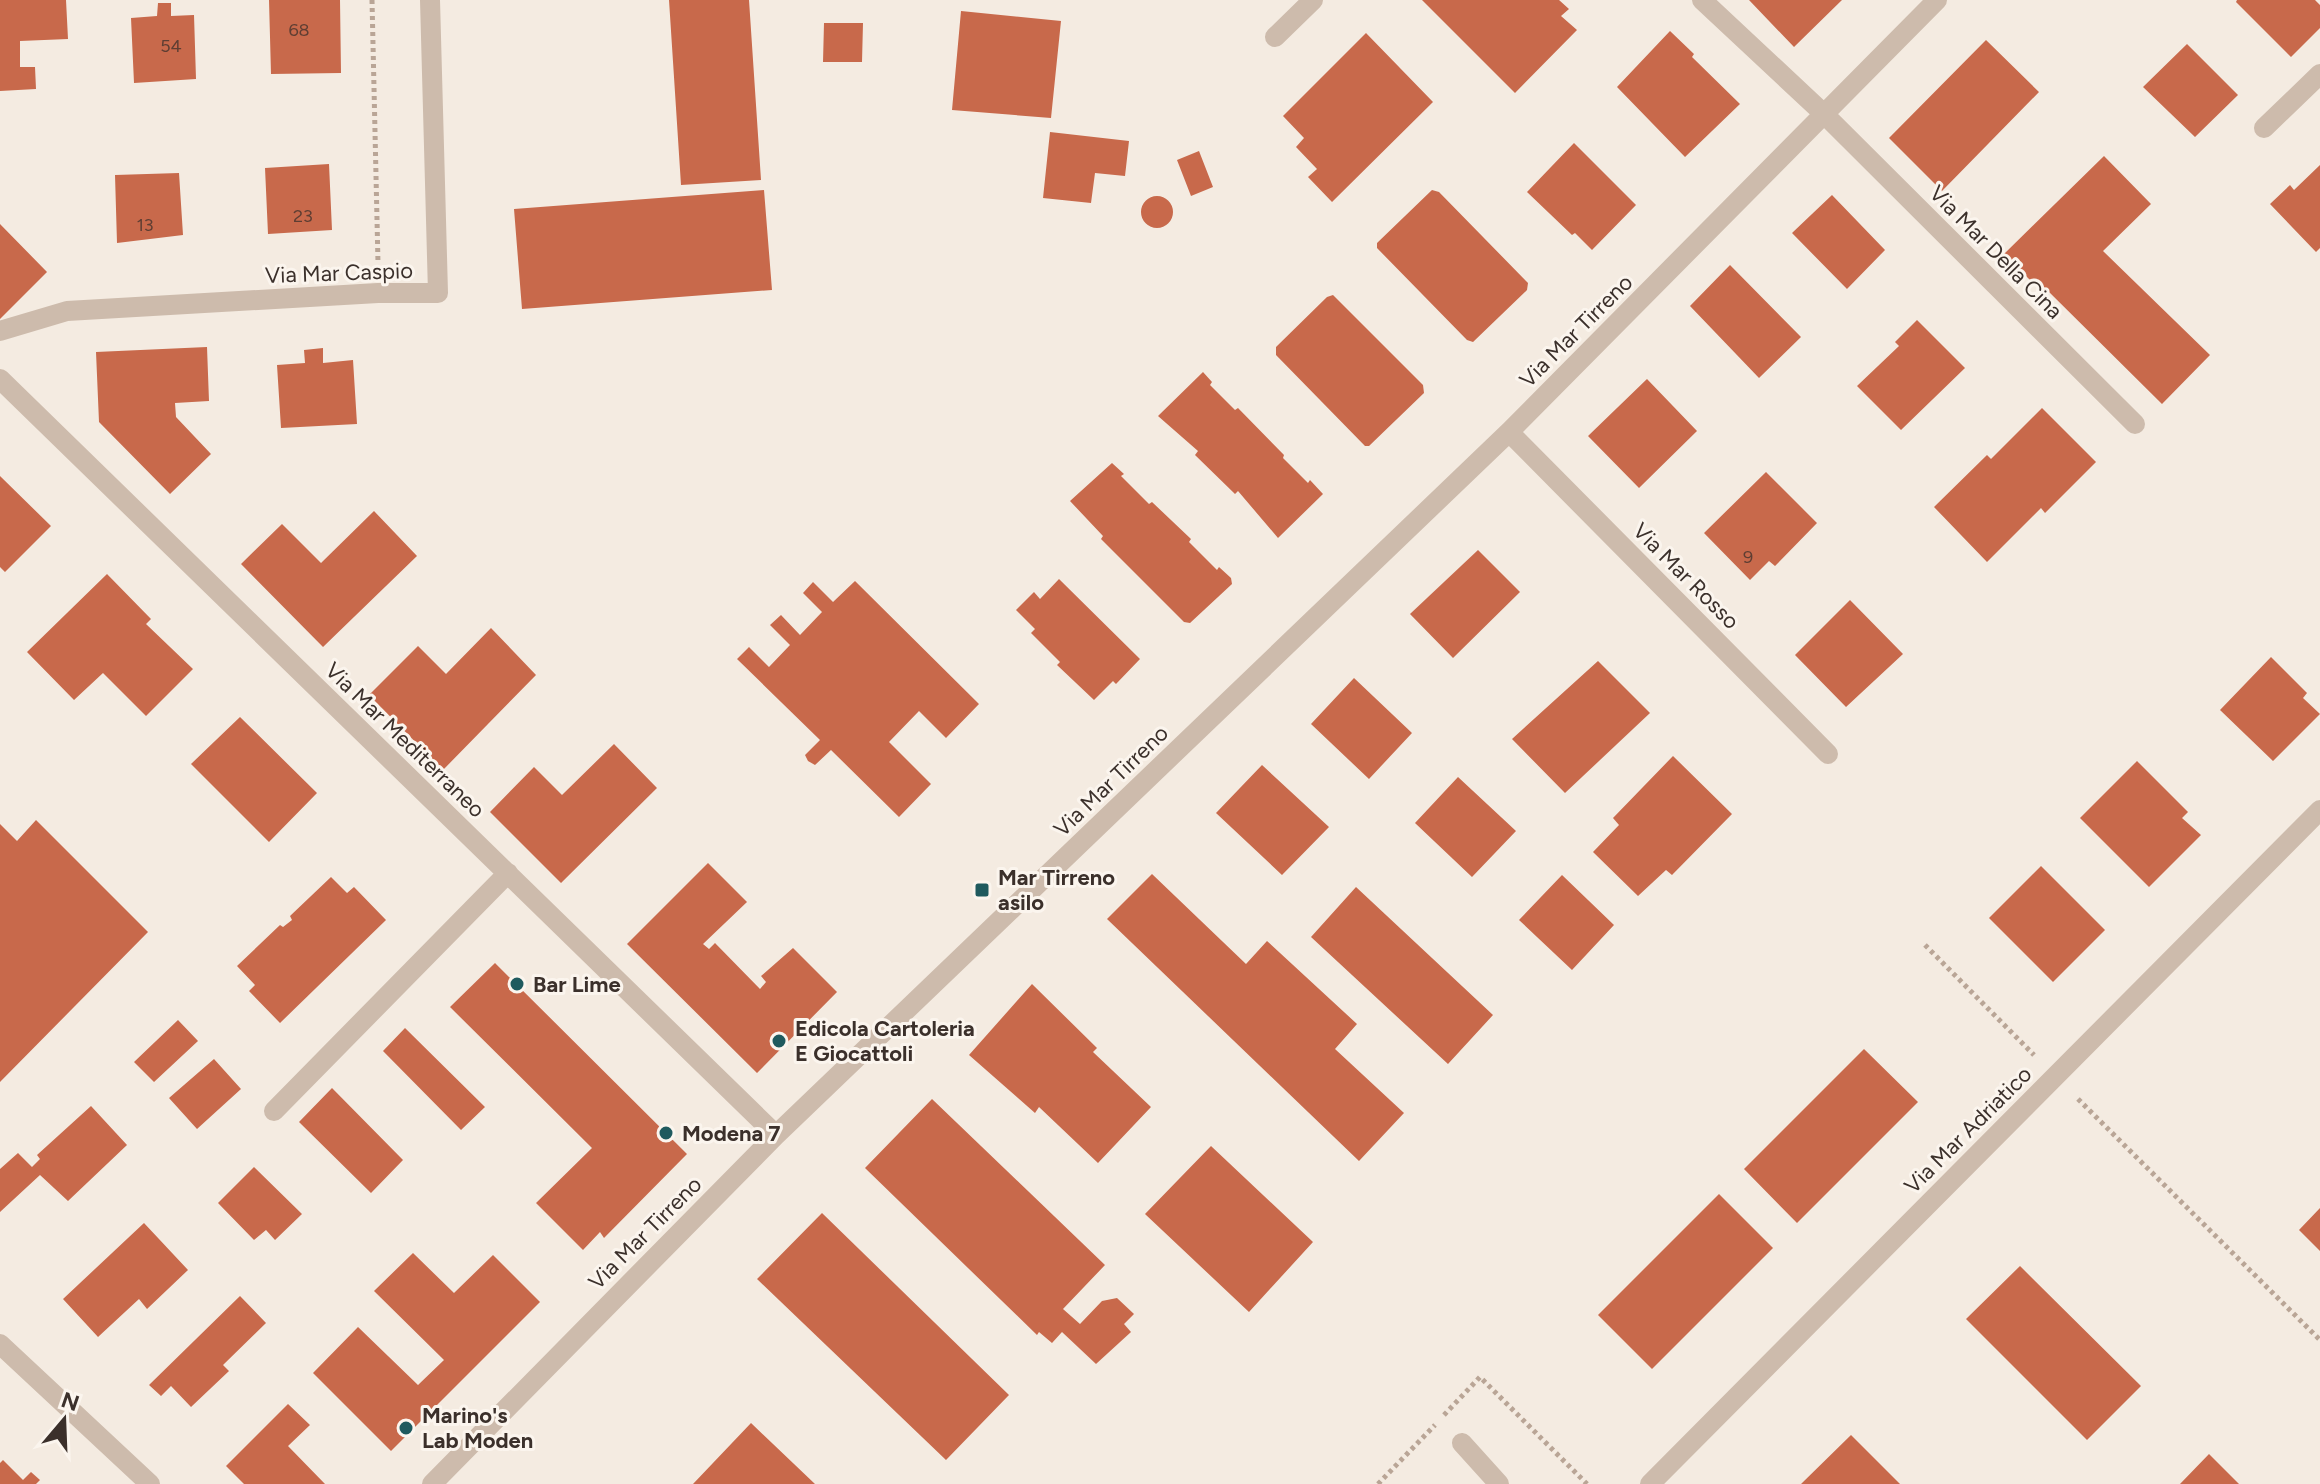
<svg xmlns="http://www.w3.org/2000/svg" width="2320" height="1484" font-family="Figtree,sans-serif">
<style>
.building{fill:#c8694b}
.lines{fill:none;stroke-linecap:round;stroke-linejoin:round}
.path{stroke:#b9a596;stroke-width:5;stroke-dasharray:4 4;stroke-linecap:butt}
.minor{stroke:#cdbbac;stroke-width:20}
.poi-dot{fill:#1f5a5e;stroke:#fbf5ee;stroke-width:3}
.labels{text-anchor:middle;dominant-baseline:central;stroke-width:6;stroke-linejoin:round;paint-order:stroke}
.number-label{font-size:18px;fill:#5e3e33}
.street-label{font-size:22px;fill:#3b302b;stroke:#fbf5ee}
.poi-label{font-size:22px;font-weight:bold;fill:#3b302b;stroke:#fbf5ee;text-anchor:start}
</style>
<rect width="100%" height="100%" fill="#f4ebe1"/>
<path class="building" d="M0,0H66L68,39L20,41V67H35L36,89L0,91Z
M269,0H340L341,73L271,74Z
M669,0H749L761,180L681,185Z
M1422,0H1559L1569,9L1561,16L1577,30L1515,93Z
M1749,0H1842L1794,47Z
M2237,0H2315L2320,5V28L2291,57L2236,2Z
M158,3H171V16L194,15L196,79L134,83L131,18L157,16Z
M961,11L1061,21L1051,118L952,110Z
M824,23H863L862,62H823Z
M1670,31L1694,54L1692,57L1740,104L1685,157L1617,87Z
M1366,33L1433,102L1332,202L1308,177L1317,169L1296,147L1304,138L1283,116Z
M1986,40L2039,92L1942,191L1889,138Z
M2187,44L2238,95L2195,137L2143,87Z
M1050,132L1129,141L1125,176L1095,173L1091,203L1043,198Z
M1574,143L1636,205L1592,250L1575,233L1572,235L1527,192Z
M1199,151L1213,187L1191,196L1177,160Z
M2104,156L2151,204L2103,251L2210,355L2162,404L2046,289L2042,292L2004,254Z
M329,164L332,230L268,234L265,168Z
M2320,165V248L2316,252L2270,204L2290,185L2294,190Z
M179,173L183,235L117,243L115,175Z
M764,190L772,290L522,309L514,209Z
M1432,190L1439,192L1528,283L1527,290L1473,342L1467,340L1377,248V243Z
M1832,195L1885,250L1847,289L1792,233Z
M1141 212a16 16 0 1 1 32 0a16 16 0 1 1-32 0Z
M0,224L47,272L0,319Z
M1730,265L1801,337L1759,378L1690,306Z
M1333,295L1423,385L1424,393L1369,446H1365L1276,355V347L1327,297Z
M1917,320L1965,368L1901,430L1857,386L1899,346L1895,342Z
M207,347L209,401L175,403L176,417L211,454L170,494L99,422L96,352Z
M323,348V363L353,360L357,424L281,428L277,365L305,363L304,350Z
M1203,372L1212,382L1210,385L1235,410L1238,408L1284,455L1283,458L1308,483L1310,480L1323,494L1278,538L1238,491L1235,494L1195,455L1198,451L1158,416Z
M1647,379L1697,431L1639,488L1588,436Z
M2042,408L2096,462L2045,513L2041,508L1987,562L1934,507L1987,455L1991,459Z
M1112,463L1124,474L1121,476L1149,504L1152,502L1191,539L1189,542L1217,570L1219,567L1231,578L1232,584L1190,623L1184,622L1101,539L1103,536L1070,501Z
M1766,472L1817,523L1775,566L1769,561L1750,580L1704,533Z
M0,476L51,526L5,572L0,567Z
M374,511L417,556L323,647L241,564L282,524L321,563Z
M1478,550L1520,592L1453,658L1410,614Z
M107,574L151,619L146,624L193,669L146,716L103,673L74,700L27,652Z
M1059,579L1140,659L1116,684L1113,681L1094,700L1057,665L1060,662L1031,633L1035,629L1016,610L1034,592L1040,599Z
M855,581L979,704L946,738L919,711L889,742L931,784L899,817L831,750L815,765L808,761L805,755L820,740L737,659L749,647L769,667L790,645L770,625L781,615L800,635L822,612L803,593L813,582L833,602Z
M1850,600L1903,654L1846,707L1795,655Z
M491,628L536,675L443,770L369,695L418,646L446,674Z
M2271,657L2307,693L2303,698L2320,714L2273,761L2220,710Z
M1598,661L1650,713L1565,793L1512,739Z
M1354,678L1412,733L1369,779L1311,724Z
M240,717L317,793L269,842L191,764Z
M614,744L657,788L561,883L490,812L534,767L562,795Z
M1673,756L1732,814L1672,875L1666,870L1638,896L1593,852L1619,825L1613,818Z
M2137,761L2188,812L2182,818L2201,835L2149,887L2080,818Z
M1262,765L1329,827L1282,875L1216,813Z
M1458,777L1516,831L1472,877L1415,823Z
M36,820L148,932L0,1082V824L17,841Z
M708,863L747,902L703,944L709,949L715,943L760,989L766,982L761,976L793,948L837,992L757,1073L627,944Z
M2041,866L2105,930L2053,982L1989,918Z
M1152,874L1246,964L1267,941L1357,1024L1335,1049L1404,1113L1359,1161L1107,919Z
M1562,875L1614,925L1572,970L1519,920Z
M331,877L347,893L354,887L386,920L280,1023L249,991L255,985L237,966L280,925L283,927L292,920L290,916Z
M1356,887L1493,1015L1448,1064L1311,937Z
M495,963L687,1154L604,1238L600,1232L583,1250L536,1203L592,1148L450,1007Z
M1032,984L1097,1048L1093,1052L1151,1107L1098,1163L1039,1107L1035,1113L969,1055Z
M178,1020L198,1041L154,1082L134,1062Z
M405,1028L485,1107L461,1130L383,1051Z
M1864,1049L1918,1102L1797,1223L1744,1169Z
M214,1059L241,1089L197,1129L169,1098Z
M332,1088L403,1160L371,1193L299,1122Z
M932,1099L1105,1265L1063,1309L1080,1324L1102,1301L1117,1298L1134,1314L1124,1324L1131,1332L1096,1364L1062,1332L1052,1343L1039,1332L1037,1335L865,1168Z
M91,1106L127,1145L68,1201L40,1175L0,1212V1169L18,1153L32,1167L40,1159L37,1155Z
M1211,1146L1313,1242L1249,1312L1145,1214Z
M254,1167L302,1214L275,1240L266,1230L254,1240L218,1203Z
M1719,1194L1773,1248L1652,1369L1598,1315Z
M2320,1208V1251L2299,1230Z
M822,1213L1009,1395L946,1460L757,1279Z
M144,1223L188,1270L147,1309L139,1299L98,1337L63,1299Z
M413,1253L454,1293L493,1255L540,1302L391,1451L313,1373L358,1327L418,1385L444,1360L374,1291Z
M2020,1266L2141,1386L2087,1440L1966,1319Z
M240,1296L266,1323L223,1365L229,1371L191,1407L171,1386L161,1396L149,1385Z
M288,1404L310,1425L288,1446L325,1484H244L226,1466Z
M751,1423L815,1484H693Z
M1851,1435L1900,1484H1801Z
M2209,1454L2239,1484H2180Z
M3,1460L23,1480L31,1472L40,1480L36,1484H0V1463Z"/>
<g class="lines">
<path class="path" d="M372,0L378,263
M1925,945L2034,1055
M2078,1099L2320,1340
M1444,1415L1480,1377L1587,1484
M1378,1484L1435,1425"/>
<path class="minor" d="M1702,0L1824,114L2135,424
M1275,37L1313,0
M2264,128L2320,74
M0,331L67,311L378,293H438L430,0
M0,379L776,1135
M1509,432L1828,754
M274,1111L508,873
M0,1344L150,1484
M1462,1443L1499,1484
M432,1484L776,1135L1509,432L1937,0
M1650,1484L2320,810"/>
</g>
<g class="poi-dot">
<rect x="974" y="882" width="16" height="16" rx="4"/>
<circle cx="517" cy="984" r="8"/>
<circle cx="779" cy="1041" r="8"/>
<circle cx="666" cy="1133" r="8"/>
<circle cx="406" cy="1428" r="8"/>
</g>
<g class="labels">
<g class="number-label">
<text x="299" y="30">68</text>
<text x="171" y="46">54</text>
<text x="303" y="216">23</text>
<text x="145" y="225">13</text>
<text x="1748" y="557">9</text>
</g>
<g class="street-label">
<text transform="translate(1996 252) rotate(45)">Via Mar Della Cina</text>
<text transform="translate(339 273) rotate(-2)">Via Mar Caspio</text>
<text transform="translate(1576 331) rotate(-45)">Via Mar Tirreno</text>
<text transform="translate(1686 576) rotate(45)">Via Mar Rosso</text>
<text transform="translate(405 740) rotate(44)">Via Mar Mediterraneo</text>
<text transform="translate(1111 781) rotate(-44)">Via Mar Tirreno</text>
<text transform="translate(1968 1130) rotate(-45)">Via Mar Adriatico</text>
<text transform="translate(645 1233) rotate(-45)">Via Mar Tirreno</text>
</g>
<g class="poi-label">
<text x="998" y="877">Mar Tirreno<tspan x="998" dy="25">asilo</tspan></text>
<text x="533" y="984">Bar Lime</text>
<text x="795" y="1028">Edicola Cartoleria<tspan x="795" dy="25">E Giocattoli</tspan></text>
<text x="682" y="1133">Modena 7</text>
<text x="422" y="1415">Marino's<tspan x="422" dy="25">Lab Moden</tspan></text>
</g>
</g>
<g transform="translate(64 1420) rotate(19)" stroke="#fbf5ee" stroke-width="6" paint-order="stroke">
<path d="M0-6L14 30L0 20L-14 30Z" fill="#3b302b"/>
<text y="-12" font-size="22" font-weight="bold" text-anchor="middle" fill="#3b302b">N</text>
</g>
</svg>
